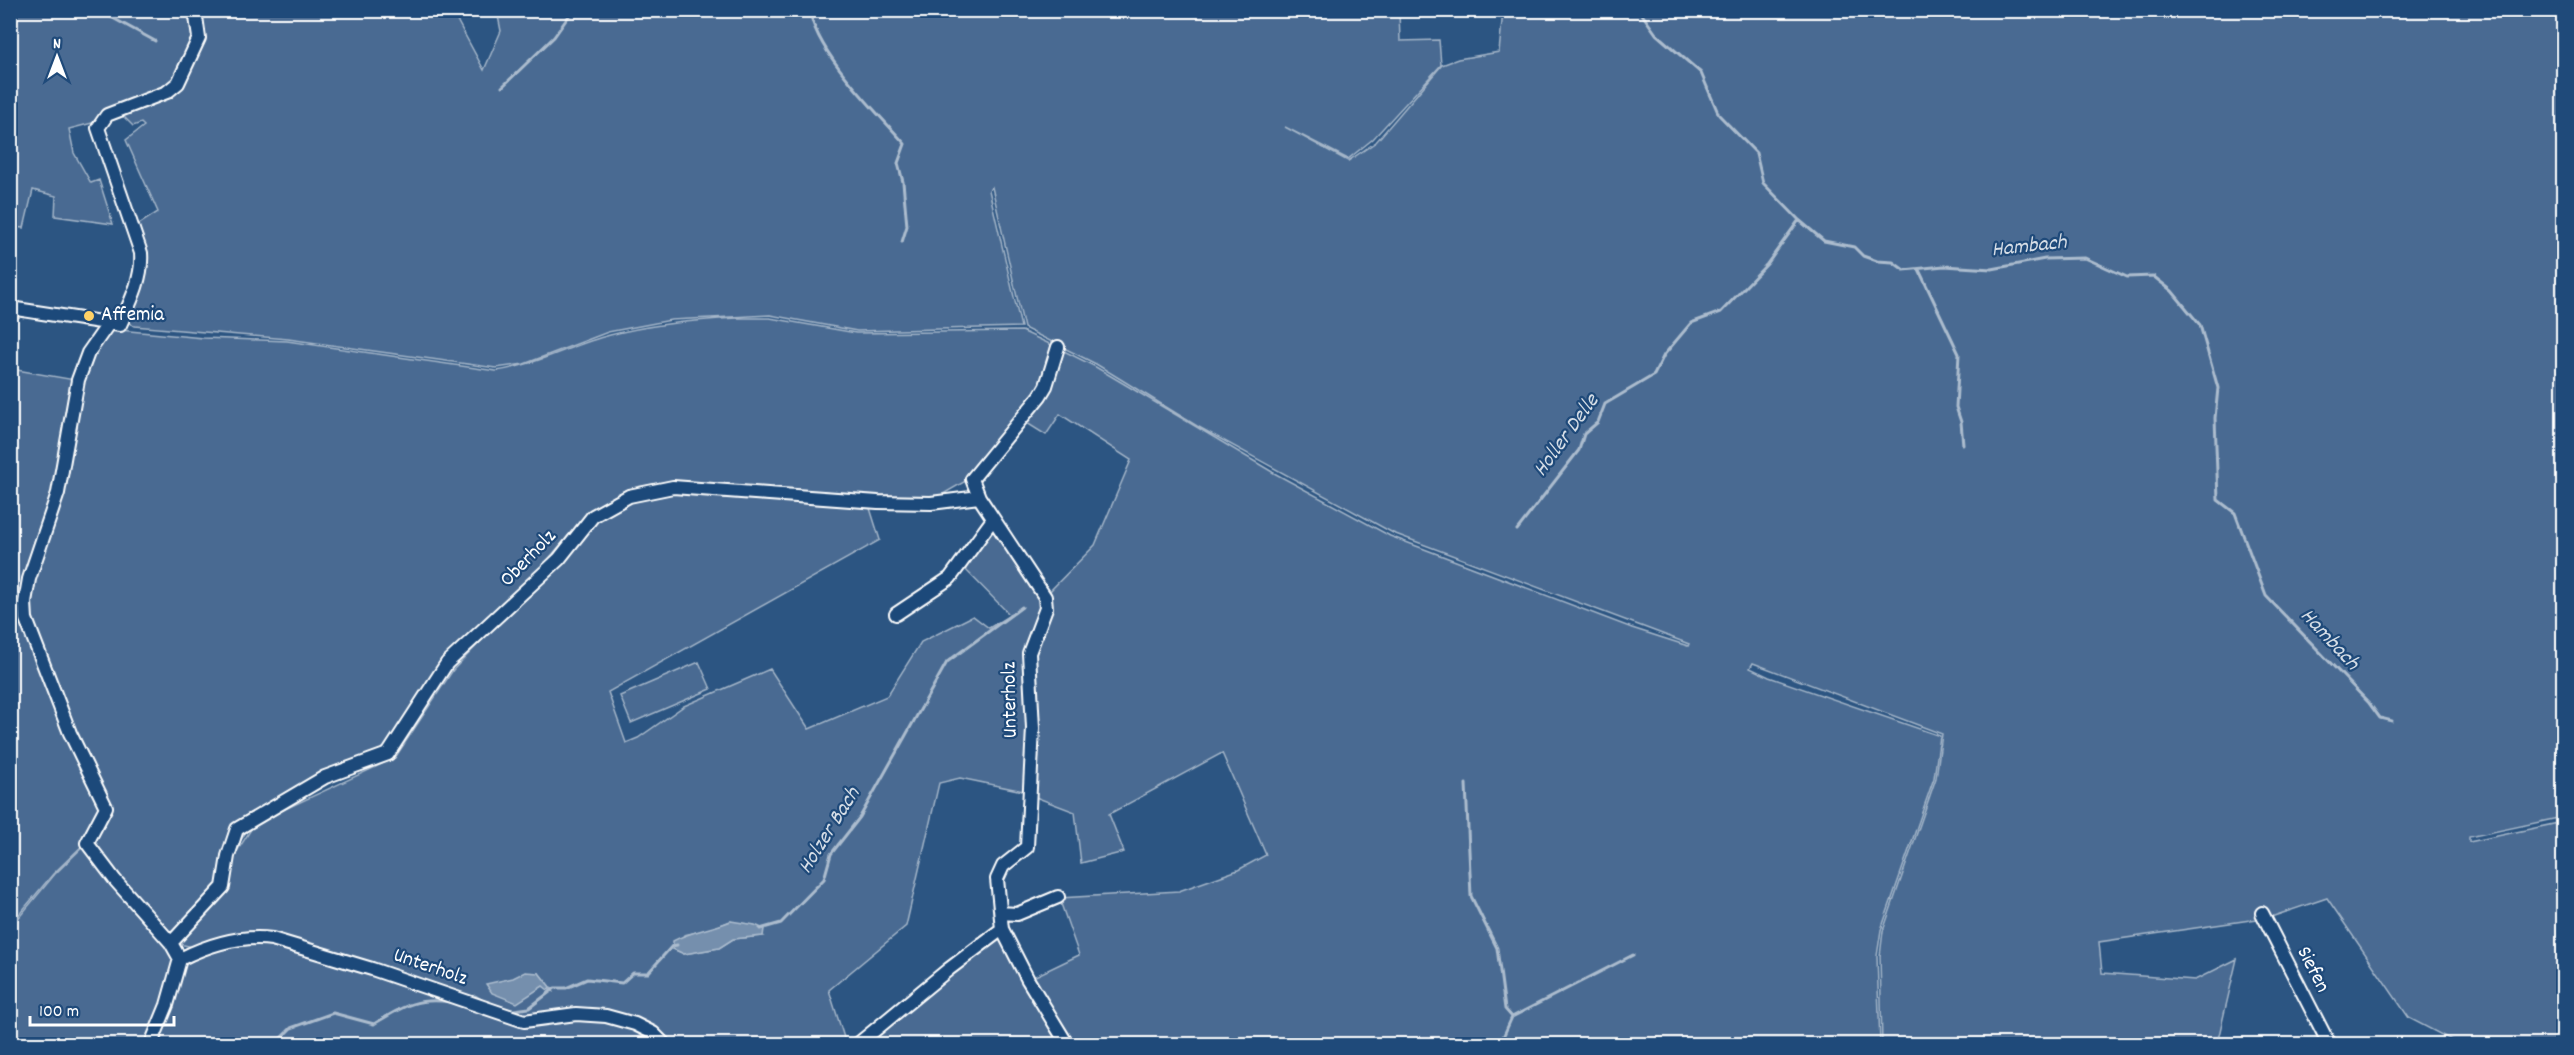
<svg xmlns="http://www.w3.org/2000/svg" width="2574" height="1055" font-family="Dekko,sans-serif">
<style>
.green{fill:#486b92;stroke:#a4b5c8;stroke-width:1.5;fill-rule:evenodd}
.water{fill:#748fad;stroke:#acbcce;stroke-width:1.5}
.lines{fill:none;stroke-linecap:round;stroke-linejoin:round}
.stream{stroke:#acbcce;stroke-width:3}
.minor-casing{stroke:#fff;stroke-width:16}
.minor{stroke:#1f4a7a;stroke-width:12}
.poi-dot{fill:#ffd166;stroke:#1f4a7a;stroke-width:2}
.labels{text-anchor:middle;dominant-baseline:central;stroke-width:4.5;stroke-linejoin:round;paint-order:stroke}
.poi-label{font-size:21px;fill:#fff;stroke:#1f4a7a;text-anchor:start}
.street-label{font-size:21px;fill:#fff;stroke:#1f4a7a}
.water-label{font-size:22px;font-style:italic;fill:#d5dde6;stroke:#1f4a7a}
</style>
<rect width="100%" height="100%" fill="#2c5582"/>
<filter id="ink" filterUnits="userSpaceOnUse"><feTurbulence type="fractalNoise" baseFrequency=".0167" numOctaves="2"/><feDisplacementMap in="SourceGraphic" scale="12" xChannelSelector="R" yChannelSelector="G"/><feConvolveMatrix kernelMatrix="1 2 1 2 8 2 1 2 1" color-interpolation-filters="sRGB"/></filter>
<g filter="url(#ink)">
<path class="green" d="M197,10L452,11L484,70L501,31L497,11H1399L1400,41L1439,40L1441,65L1373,139L1348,159L1285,127L1348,161L1376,142L1442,65L1458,59L1499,52L1503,11H2563V817L2469,837V842L2563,822V1044H2459L2409,1018L2327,898L2271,917L2099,942L2102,973L2195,980L2237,959L2217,1044H1882L1880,956L1883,931L1936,778L1942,734L1753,663L1750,668L1769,677L1940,736L1934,778L1881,930L1877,956L1880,1044H1645L1640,1040L1637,1044H1068L1029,979L1079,955L1059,898L1179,891L1238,870L1266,855L1222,753L1109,814L1124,852L1081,863L1075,812L1030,795V653L1046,595L1095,545L1131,460L1060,414L1046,435L1022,420L1060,349L1094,366L1274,473L1390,536L1632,628L1688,646L1689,644L1393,533L1197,426L1096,364L1024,328L992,187L989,190L1021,327L857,331L770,315L671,320L608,332L524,364L496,368L288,339L134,326L128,322L135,295L136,226L158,212L126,140L144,126L141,123L133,126L121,114L155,100L188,72Z
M11,11H193L198,38L176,82L96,122L69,129L74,153L91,183L99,180L113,224L55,216L56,196L33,190L24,228L11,227Z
M738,318H770L856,333L1022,331L1056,347L1045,386L971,478L931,501L672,486L627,489L590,510L517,596L450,668L390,754L313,789L252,822L230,858L219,896L171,935L88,842L107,807L33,634L27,602L85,363L107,332L119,330L203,338L287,341L496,371C537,365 571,345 610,335C652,324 695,320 738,318Z
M11,369L75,380L56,492L23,601L105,807L86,842L53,874L11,924Z
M674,489L869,505L880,540L608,692L626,743L638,738L684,706L770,669L809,729L887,696L921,642L973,616L989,628L1010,615L961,565L993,521L1044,597L1027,653L1028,792L960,778L939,783L906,926L829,990L846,1044H669L606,1015L524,1020L278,938L198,948L179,944L222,897L232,859L255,823L395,758L453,670L520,601L594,515L628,494ZM730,921L763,936L733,939L719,948L684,954L673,949L684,935L711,929ZM539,973L554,992L543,986L487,985Z
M699,662L711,689L631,723L620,696Z
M86,844L173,954V973L148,1044H11V927L55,874Z
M1002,931L1065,1044H862Z
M269,941L522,1022L606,1017L652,1035L649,1044H154L185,962L219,946Z"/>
<path class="water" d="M731,921L755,925L764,929L763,936L733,939L719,948L684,954L673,949V941C691,931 712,929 731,921Z
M525,972L539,973L550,987L548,990L543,986L517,1003L492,993L486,984L513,978Z"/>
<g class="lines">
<path class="stream" d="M98,10L155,41
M810,10C815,52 877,112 905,144L898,163L903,182L907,226L902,242
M1639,10L1656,34L1701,73L1719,115L1756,153L1763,183L1799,220L1824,241L1854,247L1863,256L1877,261L1893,262L1904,270L1944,266L1992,269L2045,259L2085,258L2127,277L2153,276L2172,291L2200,325L2218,388L2215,418L2218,500L2235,513L2266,596L2369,703L2380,718L2392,721
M502,87L554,37L573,10
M1919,270L1959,354L1956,407L1961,422L1963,445
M1517,530L1579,450L1584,434L1598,422L1605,404L1654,375L1664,355L1691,323L1721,312L1767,264L1799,220
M1466,784L1471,896L1497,948L1505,1009L1512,1017
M760,929L781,923L824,879L831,854L860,817L947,662L1022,607
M475,996L485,1002
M507,1011L529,1008L555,988H566L587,979L622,983L633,973H648L672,946L677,945
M275,1044L291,1028L333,1013L374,1024C402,1007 416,997 450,1002
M1500,1044L1512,1017L1633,955"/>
<defs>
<path id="minor" d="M10,308L120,325C130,303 143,278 141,253L98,128L107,115L167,92L178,83L199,38L195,10
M109,323L88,353L78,380L58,493L29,579L25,602L26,619L70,733L106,807L87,843L115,880L171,943
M896,614L950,578L993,519
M1001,913L1017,914L1058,897
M2262,913L2329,1044
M1002,929L1028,980L1067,1044
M180,959L171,943L223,887L228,856L237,829L325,777L388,754L447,663L559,559L593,516L629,496L673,487L878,502L931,503L979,497
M180,959C208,945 240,935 272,939L372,969L524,1021L576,1014L606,1016L635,1024L653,1033L664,1044
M151,1044L167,1005L180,959
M858,1044L949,969L1002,929L997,879L1003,866L1027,847L1033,728L1029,653L1046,608L1045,597L979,497L972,479L1040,396L1046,386L1058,347"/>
</defs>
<use href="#minor" class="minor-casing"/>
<use href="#minor" class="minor"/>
</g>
</g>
<circle class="poi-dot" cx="89" cy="316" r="6"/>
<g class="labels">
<g class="poi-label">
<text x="101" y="316">Affemia</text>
</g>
<g class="street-label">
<text transform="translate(529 559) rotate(-46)">Oberholz</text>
<text transform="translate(1011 700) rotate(-91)">Unterholz</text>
<text transform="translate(430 968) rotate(19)">Unterholz</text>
<text transform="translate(2312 970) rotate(63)">Siefen</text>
</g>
<g class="water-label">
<text transform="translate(2029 247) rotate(-6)">Hambach</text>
<text transform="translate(1567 436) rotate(-54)">Holler Delle</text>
<text transform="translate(2329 640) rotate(47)">Hambach</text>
<text transform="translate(830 831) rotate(-58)">Holzer Bach</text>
</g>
</g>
<rect width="2574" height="1055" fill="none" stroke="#1f4a7a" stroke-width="36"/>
<rect x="18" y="18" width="2538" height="1019" fill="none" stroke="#fff" stroke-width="2" filter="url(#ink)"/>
<g transform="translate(57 57)" stroke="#1f4a7a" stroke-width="4.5" paint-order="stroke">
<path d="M0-4.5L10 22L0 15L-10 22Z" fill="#ffffff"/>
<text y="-9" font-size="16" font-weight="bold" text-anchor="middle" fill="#ffffff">N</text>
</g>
<path d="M30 1016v9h144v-9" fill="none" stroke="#ffffff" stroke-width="3"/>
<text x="39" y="1016" font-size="18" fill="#ffffff" stroke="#1f4a7a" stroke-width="4.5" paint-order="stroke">100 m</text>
</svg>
